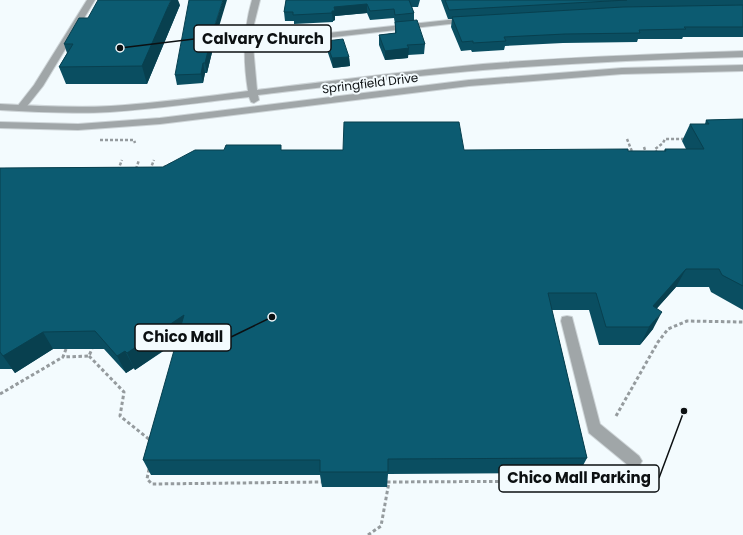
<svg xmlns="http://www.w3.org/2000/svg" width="743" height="535" font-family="Poppins,sans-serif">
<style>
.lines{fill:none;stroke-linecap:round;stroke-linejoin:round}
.lane-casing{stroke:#ced5d8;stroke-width:2}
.street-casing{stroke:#ced5d8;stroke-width:2}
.path-far1{stroke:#959b9e;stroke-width:2.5;stroke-dasharray:3 2;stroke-linecap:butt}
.path{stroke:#959b9e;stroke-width:3;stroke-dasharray:3.5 2.5;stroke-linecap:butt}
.lane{fill:#a0a6a8;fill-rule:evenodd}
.street{fill:#a0a6a8;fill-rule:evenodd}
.wall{fill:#0a4e61}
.shaded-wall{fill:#08404f}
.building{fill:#0c5b71;stroke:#08404f}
.labels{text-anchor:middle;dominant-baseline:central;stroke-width:4;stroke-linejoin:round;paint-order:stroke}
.far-street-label{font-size:12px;fill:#0c1012;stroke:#f3fbfe}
.leader{fill:none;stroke:#0c1012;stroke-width:1.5}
.callout-dot{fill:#0c1012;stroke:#f3fbfe;stroke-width:1.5}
.callout{fill:#f3fbfe;stroke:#0c1012;stroke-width:1.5}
.callout-label{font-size:15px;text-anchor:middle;font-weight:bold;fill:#0c1012}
</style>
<rect width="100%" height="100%" fill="#f3fbfe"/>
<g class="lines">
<defs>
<path id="lane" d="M87,0H95L43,86L24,110H18L16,108L34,85Z
M567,316L572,317L573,321L600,424L639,456L642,461L639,466L634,468L629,466L589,433L561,321L562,317Z"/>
<path id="street" d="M252,0H260L254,24L253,41L467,18L471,20L467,22L253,46L257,90C332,81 407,71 483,64C569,57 656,54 743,51V57C656,59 570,63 483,70C408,76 333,86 258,95L259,100L254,103L251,102L249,97C203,102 156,109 110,112C73,114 36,112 0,110V104C37,106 74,108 111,106C157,103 202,97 248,91C243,60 243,31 252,0Z
M743,65V71L622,74L469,86L160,124L78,130L0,128V122L78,124L160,118L469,80L622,68Z"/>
</defs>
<use href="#lane" class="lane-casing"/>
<use href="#street" class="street-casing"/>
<path class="path-far1" d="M627,139L633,154
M100,140H134L135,143
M644,147L646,153
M657,153L655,149L663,143L665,139H685
M164,167L173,163
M136,169L139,160
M118,170L122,160
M150,170L154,160"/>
<path class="path" d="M66,349L63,357L89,356L92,349
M89,356L124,392L120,416L150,440
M0,394L63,357
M616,416L658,342L668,329L687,321L743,322
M149,469L147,479L152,484L322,482
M387,482L579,481L590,469
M368,535L381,526L389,482"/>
<use href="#lane" class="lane"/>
<use href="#street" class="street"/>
</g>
<path class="wall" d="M286,0H420L418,7H412L414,13V21L425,44L424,54L408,55V58L385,60L379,45V35L395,33V24L394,18L370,20L367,13L335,16V20L333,21V22L294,24V21H285L284,12Z
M441,0H743V37H683L682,39H638L637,42L563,43L505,46L504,50L472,52L471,50L461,51L451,27L452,19H448Z
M180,5L147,84H66L59,67L67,53L64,44L88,18Z
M215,40L207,73H205L203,83L177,85L175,75Z
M326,41L349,57L350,66L333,68L327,50Z
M743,119V310L711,292L709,287H676L657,308L653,329L640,345H599L589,310H552L587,458L579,473L388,474L387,487H322L320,475H151L143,460L177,342L135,370L134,368L126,373L104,349H53L15,373L12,369H0V168L163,167L282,150H464L664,151L665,149H686L682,141L690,124H705L706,120Z"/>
<path class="shaded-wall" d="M171,0H178L180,5L147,84L142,66Z
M223,0H227L215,40L207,73L205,63L213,31Z
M367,4V13L335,16V20L333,21L332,13L334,7Z
M409,48L408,58L385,60V51Z
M349,57L350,66L333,68L332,58Z
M203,63L205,73L203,83L201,74Z
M686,269L676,287L644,323L653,306Z
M662,312L653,329L640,345L649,327Z
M184,315L190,332L135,370L127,353Z
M43,332L53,349L15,373L3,356Z
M125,351L134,368L126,373L117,356Z"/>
<path class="building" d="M98,0H171L142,66L59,67L73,44H64L79,18H88Z
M189,0H223L213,31L205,63H203L201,74L175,75Z
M286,0H409L414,13L395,15L394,9L370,11L367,4L334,7L335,11H332V13L293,15V12H284Z
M445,0H627L449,10Z
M743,5V27H684L686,29L639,30L640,33L565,34L504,37L506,41L473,43V41L462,42L452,17L623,7Z
M417,20L425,44L407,45L409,48L385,51L379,35L396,33L395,22Z
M343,39L349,57L332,58L326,41Z
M743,119V286L722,275L719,269H686L653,306L662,312L649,327H606L596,293H548L587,458L388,459V472H320V460H143L184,315L127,353L125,351L117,356L95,331L43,332L3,356L0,352V168L163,167L195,150H224L226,145H281V150H343L344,122H459L464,150L628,149V151H666L665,149H704L690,124H709L706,120Z"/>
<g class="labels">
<g class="far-street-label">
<text transform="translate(370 83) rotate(-7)">Springfield Drive</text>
</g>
</g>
<path class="leader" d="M120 48L194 39M272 317L231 337M684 411L659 478"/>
<g class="callout-dot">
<circle cx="120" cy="48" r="4"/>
<circle cx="272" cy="317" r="4"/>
<circle cx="684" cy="411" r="4"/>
</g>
<g class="callout">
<rect x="194" y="25" width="137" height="27" rx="4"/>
<rect x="135" y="324" width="96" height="27" rx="4"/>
<rect x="499" y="465" width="160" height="27" rx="4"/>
</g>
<g class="callout-label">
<text x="263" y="44">Calvary Church</text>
<text x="183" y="342">Chico Mall</text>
<text x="579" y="483">Chico Mall Parking</text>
</g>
</svg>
